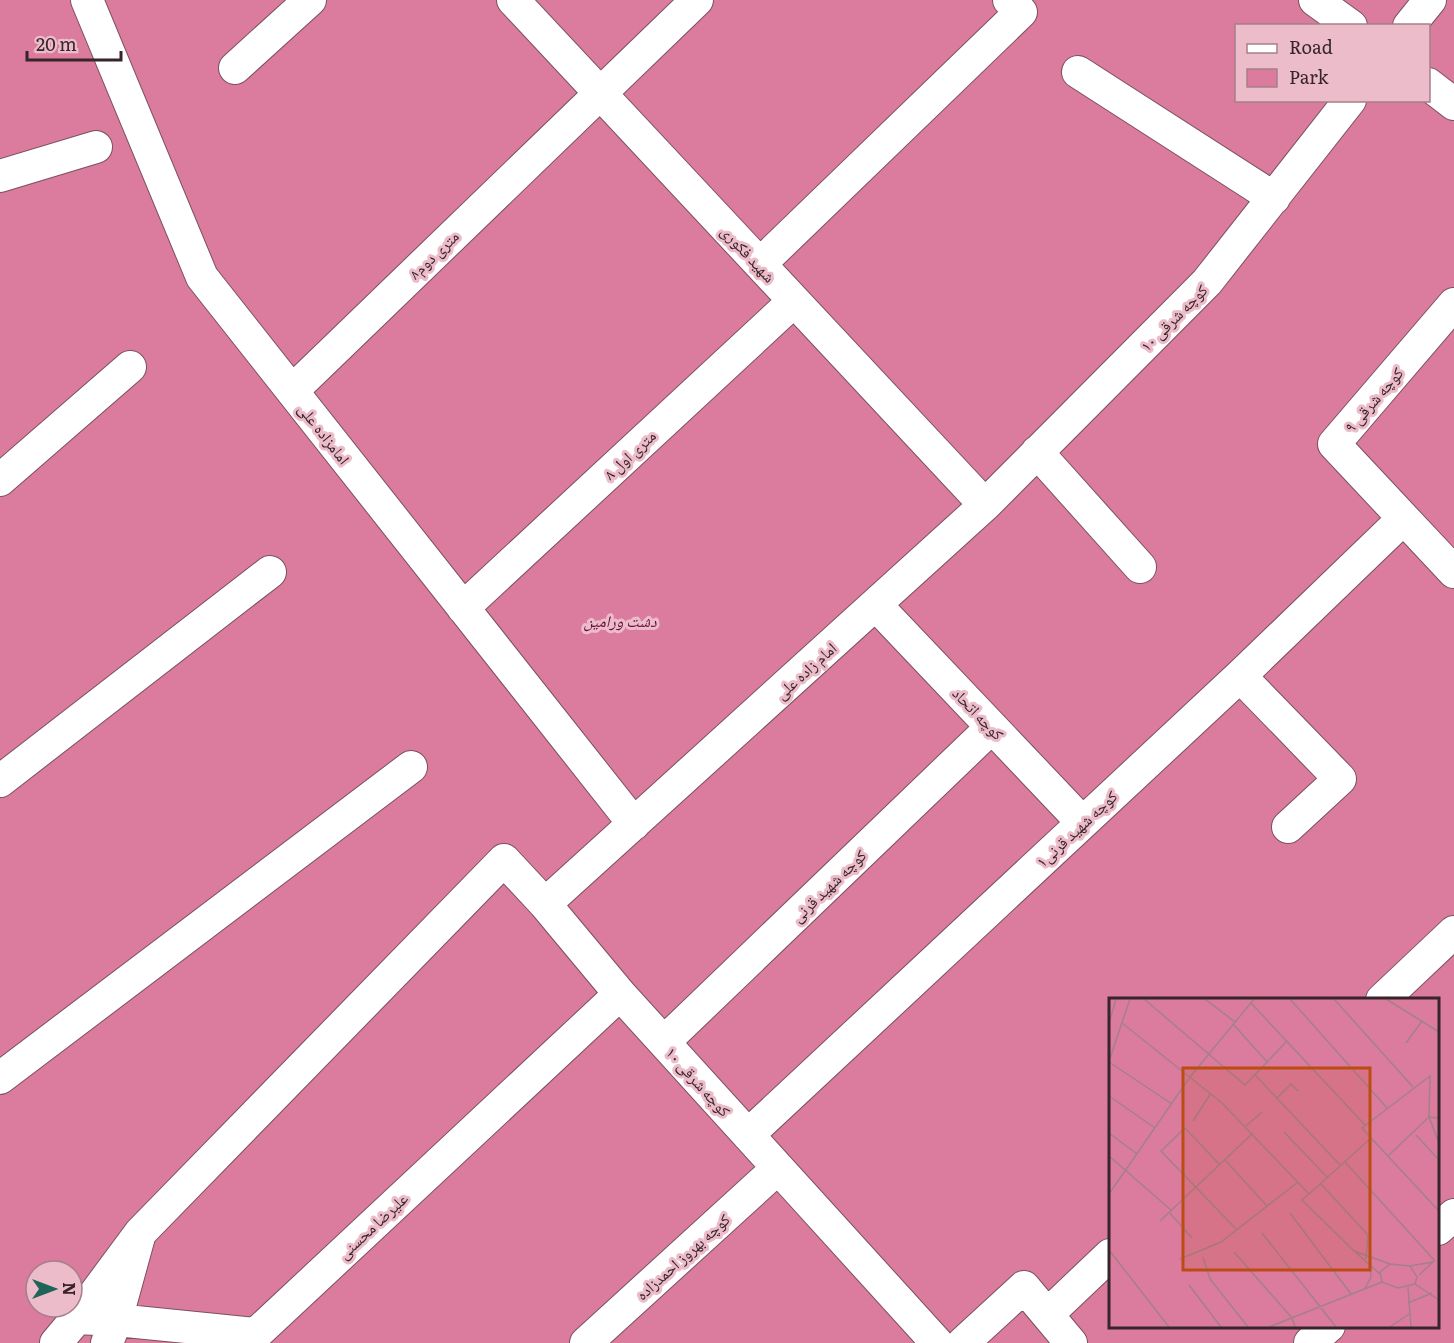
<svg xmlns="http://www.w3.org/2000/svg" width="1454" height="1343" font-family="Literata,'Noto Naskh Arabic',serif">
<style>
.green{fill:#db7b9d;fill-rule:evenodd}
.lines{fill:none;stroke-linecap:round;stroke-linejoin:round}
.minor-casing{stroke:#7a515e;stroke-width:34}
.minor{stroke:#fff;stroke-width:32}
.labels{text-anchor:middle;dominant-baseline:central;stroke-width:6;stroke-linejoin:round;paint-order:stroke}
.street-label{font-size:16px;fill:#37252a;stroke:#ecbcca}
.park-label{font-size:16px;font-style:italic;fill:#690c39;stroke:#ecbcca}
.inset-road{fill:none;stroke:#a4808a;stroke-width:1.5}
.view{fill:#bc4c14;fill-opacity:0.15;stroke:#bc4c14;stroke-width:3}
.inset-edge{fill:none;stroke:#37252a;stroke-width:3}
</style>
<rect width="100%" height="100%" fill="#ecbcca"/>
<path class="green" d="M0,0H1454V1343H0ZM1236,26H1428V100H1236ZM1110,1000H1438V1326H1110ZM36,1271H72V1307H36Z"/>
<g class="lines">
<defs>
<path id="minor" d="M87,0L202,277L634,824
M513,0L985,505
M1315,0L1351,26
M1409,26L1430,0
M235,68L310,0
M1078,72L1274,198
M1428,84L1454,104
M0,176L96,147
M760,264L1021,12L1009,0
M1454,304L1334,444L1454,572
M292,391L697,0
M1037,452L1140,567
M0,480L130,367
M876,605L1082,822
M463,608L794,301
M1240,676L1340,779L1288,827
M0,781L270,572
M1382,1000L1454,932
M664,1042L992,727
M0,1078L411,767
M748,1135L1240,676L1403,519
M1438,1229L1454,1215
M140,1233L504,860L545,904
M1048,1314L1110,1255
M77,1318L116,1320L256,1334L620,994
M56,1343L77,1318L140,1233L116,1320L107,1343
M586,1343L778,1168
M937,1343L620,994L545,904L985,505L1207,282L1350,100
M963,1343L1024,1287L1071,1343
M1310,1343L1329,1326"/>
</defs>
<use href="#minor" class="minor-casing"/>
<use href="#minor" class="minor"/>
</g>
<g class="labels">
<g class="street-label">
<text transform="translate(749 253) rotate(47)">شهید فکوری</text>
<text transform="translate(433 254) rotate(-44)">متری دوم۸</text>
<text transform="translate(1173 317) rotate(-45)">کوچه شرقی ۱۰</text>
<text transform="translate(1373 399) rotate(-49)">کوچه شرقی ۹</text>
<text transform="translate(325 433) rotate(52)">امامزاده علی</text>
<text transform="translate(629 454) rotate(-43)">۸ متری اول</text>
<text transform="translate(805 670) rotate(-42)">امام زاده علی</text>
<text transform="translate(979 713) rotate(46)">کوچه اتحاد</text>
<text transform="translate(1076 828) rotate(-43)">کوچه شهید قرنی۱</text>
<text transform="translate(828 885) rotate(-44)">کوچه شهید قرنی</text>
<text transform="translate(699 1081) rotate(48)">کوچه شرقی ۱۰</text>
<text transform="translate(372 1225) rotate(-43)">علیرضا محسنی</text>
<text transform="translate(682 1256) rotate(-42)">کوچه بهروز احمدزاده</text>
</g>
<g class="park-label">
<text x="620" y="620">دشت ورامین</text>
</g>
</g>
<g transform="translate(1109 998)">
<rect width="330" height="330" fill="#ecbcca"/>
<path d="M0,1H330V329H0Z" fill="#db7b9d"/>
<path class="inset-road" d="M35,1L136,87L178,43M96,1L126,24M181,1L278,110M225,1L304,89M277,1L330,34M142,5L256,127M0,25L7,1M13,25L113,105L200,196L262,140M124,26L159,65M297,45L313,23M0,63L21,1M0,64L63,106M146,77L232,168M0,98L46,130M168,100L182,86L189,93M330,120L320,119L330,145M84,123L102,95M137,128L153,114M175,134L219,180M0,135L28,156M307,137L330,162M0,158L62,212M279,158L320,119L321,78L253,130L262,140L330,213M116,162L158,208M236,164L326,263M111,167L76,130L52,153L128,232M212,186L259,237L257,261M0,196L81,79L145,1M200,196L193,202L245,253M60,214L83,240M181,215L242,296M51,223L144,135M153,235L227,329M0,252L60,329M125,254L183,320L186,329M94,259L101,281L139,329M71,261L112,244L189,184M281,266L301,268L308,279L306,286L289,290L273,284L271,274ZM301,268L324,264L310,277M271,276L245,253L281,266M306,286L330,302M80,287L112,329M299,289L302,329M256,290L262,279L261,267M299,305L323,295M160,329L273,284M281,329L300,316"/>
<path class="view" d="M74,70H261V272H74Z"/>
<rect width="330" height="330" class="inset-edge"/>
</g>
<rect x="1235" y="24" width="195" height="78" fill="#ecbcca" stroke="#a4808a" stroke-width="1.5"/>
<rect x="1247" y="44" width="30" height="9" fill="#ffffff" stroke="#a4808a" stroke-width="1.5"/>
<text x="1289" y="54" font-size="18" fill="#37252a">Road</text>
<rect x="1247" y="69" width="30" height="18" fill="#db7b9d" stroke="#a4808a" stroke-width="1.5"/>
<text x="1289" y="84" font-size="18" fill="#37252a">Park</text>
<g transform="translate(54 1289) rotate(90)"><circle r="28" fill="#ecbcca" stroke="#a4808a" stroke-width="1.5"/>
<path d="M0-4.5L10 22L0 15L-10 22Z" fill="#1e6458"/>
<text y="-9" font-size="16" font-weight="bold" text-anchor="middle" fill="#37252a">N</text>
</g>
<path d="M27 51v9h94v-9" fill="none" stroke="#37252a" stroke-width="3"/>
<text x="36" y="51" font-size="18" fill="#37252a" stroke="#ecbcca" stroke-width="4.5" paint-order="stroke">20 m</text>
</svg>
